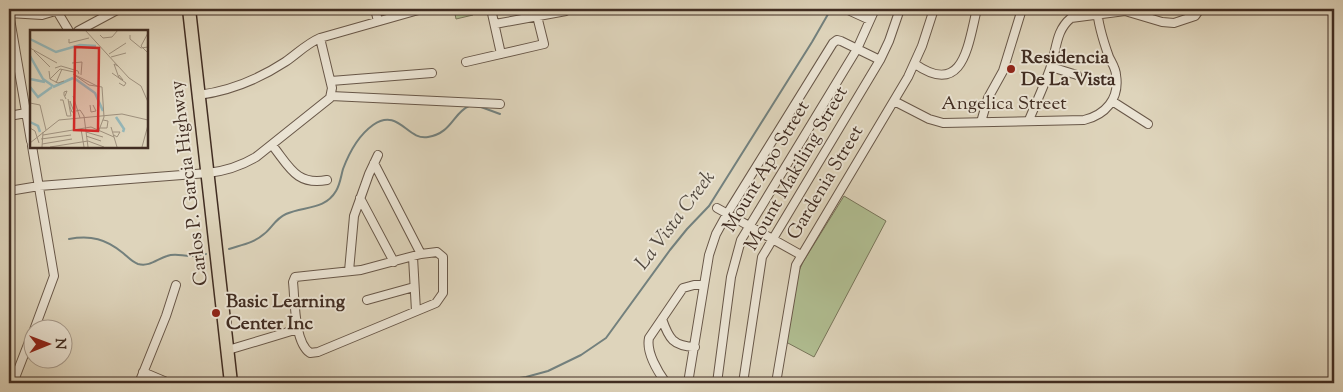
<svg xmlns="http://www.w3.org/2000/svg" width="1343" height="392" font-family="'Sorts Mill Goudy',serif">
<style>
.green{fill:#b0bd91;stroke:#78755a}
.lines{fill:none;stroke-linecap:round;stroke-linejoin:round}
.stream{stroke:#73807d;stroke-width:2}
.minor-casing{stroke:#685748;stroke-width:10}
.trunk-casing{stroke:#412d22;stroke-width:15}
.minor{stroke:#eae3d3;stroke-width:8}
.trunk{stroke:#ded4bb;stroke-width:12}
.poi-dot{fill:#8f2418;stroke:#eae3d3;stroke-width:2}
.labels{text-anchor:middle;dominant-baseline:central;stroke-width:4;stroke-linejoin:round;paint-order:stroke}
.poi-label{font-size:19px;font-weight:bold;fill:#412d22;stroke:#eae3d3;text-anchor:start}
.street-label{font-size:19px;fill:#412d22;stroke:#eae3d3}
.water-label{font-size:20px;font-style:italic;fill:#524940;stroke:#eae3d3}
.inset-river{fill:none;stroke:#95b7b9;stroke-width:2.5}
.inset-road{fill:none;stroke:#9f917e;stroke-width:1}
.view{fill:#d62828;fill-opacity:0.15;stroke:#d62828;stroke-width:2.5}
.inset-edge{fill:none;stroke:#412d22;stroke-width:2.5}
</style>
<rect width="100%" height="100%" fill="#ded4bb"/>
<filter id="stains"><feTurbulence type="fractalNoise" baseFrequency=".004" numOctaves="4"/><feColorMatrix values="0 0 0 0 .2 0 0 0 0 .09 0 0 0 0 .02 0 0 0 .5 -.17"/></filter>
<radialGradient id="worn" r=".72"><stop offset=".6" stop-color="#630" stop-opacity="0"/><stop offset="1" stop-color="#630" stop-opacity=".3"/></radialGradient>
<path class="green" d="M454,9H471L473,15L456,19Z
M844,196L886,221L814,357L786,342L798,273L803,262Z"/>
<g class="lines">
<path class="stream" d="M1334,9V16
M481,107L500,114
M69,239C91,235 106,239 123,253C128,257 132,262 138,264C150,267 157,259 167,256C175,253 182,256 190,256C195,256 201,255 206,254
M229,249C241,245 254,243 264,234C272,228 275,219 286,214C304,206 325,210 336,191C340,185 341,176 343,169C349,153 359,135 373,125C399,107 407,141 428,137C452,133 453,113 469,106
M488,383L526,377L548,371L581,355L606,338L670,250L687,229L709,206L812,42L831,9"/>
<defs>
<path id="minor" d="M375,9L378,21
M491,9L501,54
M846,9L870,20
M1263,9L1269,10
M57,11L69,31
M9,13L31,141
M9,13L42,15L62,9
M495,24L566,11
M78,31L119,9
M466,62L544,44L537,16
M915,64C964,98 968,44 977,9
M1051,67L1077,75
M331,81L432,73
M199,95C229,91 259,79 285,62C297,54 306,44 320,38L422,9
M331,96L500,104
M894,101L929,119L943,123L1084,120C1105,115 1120,99 1116,75C1116,69 1112,63 1109,57C1104,43 1098,24 1097,9
M1112,101L1148,124
M9,116L26,113
M1029,120C1036,103 1044,86 1050,69C1057,50 1055,31 1071,18L1125,11L1162,22L1174,23L1195,16L1200,9
M981,122L988,98L1003,71L1022,9
M272,145C289,166 296,186 327,180
M32,146L54,276L34,330
M374,163L421,254
M9,191L39,186L208,173C225,171 241,166 256,157L330,98L332,88L320,38
M360,198L394,262
M717,208L801,255
M437,252L443,257V293L436,303L318,352L310,353C294,342 295,300 293,282L295,277L361,270L421,254Z
M413,257L416,311
M349,271L354,216L369,174L378,155
M367,300L414,287
M662,319C669,339 673,346 695,347
M228,350L298,329
M143,372L169,383
M13,383L32,334
M139,383L166,316L176,285
M666,383C658,372 646,352 649,338L683,288L694,285H704
M688,383L709,255L716,234L727,214L833,43L837,40L841,41L880,60
M717,383L731,277L741,240L857,49L875,9
M743,383L762,257L880,60L889,41L900,9
M776,383L796,265L908,77L922,46L934,9"/>
<path id="trunk" d="M189,9L231,383"/>
</defs>
<use href="#minor" class="minor-casing"/>
<use href="#trunk" class="trunk-casing"/>
<use href="#minor" class="minor"/>
<use href="#trunk" class="trunk"/>
</g>
<g class="poi-dot">
<circle cx="1011" cy="69" r="5"/>
<circle cx="216" cy="313" r="5"/>
</g>
<g class="labels">
<g class="poi-label">
<text x="1021" y="58">Residencia<tspan x="1021" dy="22">De La Vista</tspan></text>
<text x="226" y="302">Basic Learning<tspan x="226" dy="22">Center Inc</tspan></text>
</g>
<g class="street-label">
<text x="1004" y="104">Angelica Street</text>
<text transform="translate(767 167) rotate(-59)">Mount Apo Street</text>
<text transform="translate(797 169) rotate(-60)">Mount Makiling Street</text>
<text transform="translate(190 183) rotate(-97)">Carlos P. Garcia Highway</text>
<text transform="translate(826 183) rotate(-59)">Gardenia Street</text>
</g>
<g class="water-label">
<text transform="translate(676 221) rotate(-53)">La Vista Creek</text>
</g>
</g>
<g transform="translate(30 30)">
<rect width="118" height="118" fill="#ded4bb"/>
<path class="inset-river" d="M0,9L26,22L50,15L66,16M0,26L13,49L23,56M44,48L65,63L73,81M0,49L15,52M0,57L8,67L22,57M23,57L43,48M86,87L94,99L93,102M0,92L8,96L10,102"/>
<path class="inset-road" d="M55,0L99,48L111,56L118,72M118,3L111,16L118,23M70,5L73,8L82,7L88,0M100,5V9L111,18L118,17M39,9V13L59,8M0,18L27,33M4,21L20,37M79,24L96,13M81,27L96,23M42,33L52,32L51,45M88,36L84,34L89,48L93,50L89,45M25,38L31,36L48,41L49,44M19,41L20,49L28,53L34,51M82,43L96,53L94,56L89,53M20,49L30,39L44,42M26,53L32,39M69,57L43,44L59,55L72,57M35,66L37,61L34,62V65L36,69M43,66L50,88M30,70H33L37,86H41L38,69M40,71L44,82H42L40,77ZM0,73L10,75L16,100M60,75L61,82L66,81L63,75M46,81L50,80L54,86L58,117M81,97L87,117M0,98L5,101L9,113M70,98H77L78,91L73,90M51,99L54,117M69,100L74,87L72,57M56,102L73,107M83,102H90L87,107L84,105M13,105L61,97L84,107M56,106L71,111M11,109L41,105M0,113L29,90L92,84L118,90M12,114L42,109M12,117L13,102M20,117L58,111L74,117M112,117L118,95"/>
<path class="view" d="M45,17L69,18L68,101L44,100Z"/>
<rect width="118" height="118" class="inset-edge"/>
</g>
<rect width="1343" height="392" fill="none" stroke="#ded4bb" stroke-width="30"/>
<rect x="10" y="10" width="1323" height="372" fill="none" stroke="#412d22" stroke-width="2.5"/>
<rect x="15" y="15" width="1313" height="362" fill="none" stroke="#412d22"/>
<g transform="translate(48 344) rotate(89)"><circle r="24" fill="#eae3d3" stroke="#a69a8c"/>
<path d="M0-4L9 19L0 12L-9 19Z" fill="#8f2418"/>
<text y="-8" font-size="14" font-weight="bold" text-anchor="middle" fill="#412d22">N</text>
</g>
<rect width="100%" height="100%" filter="url(#stains)"/>
<rect width="100%" height="100%" fill="url(#worn)"/>
</svg>
